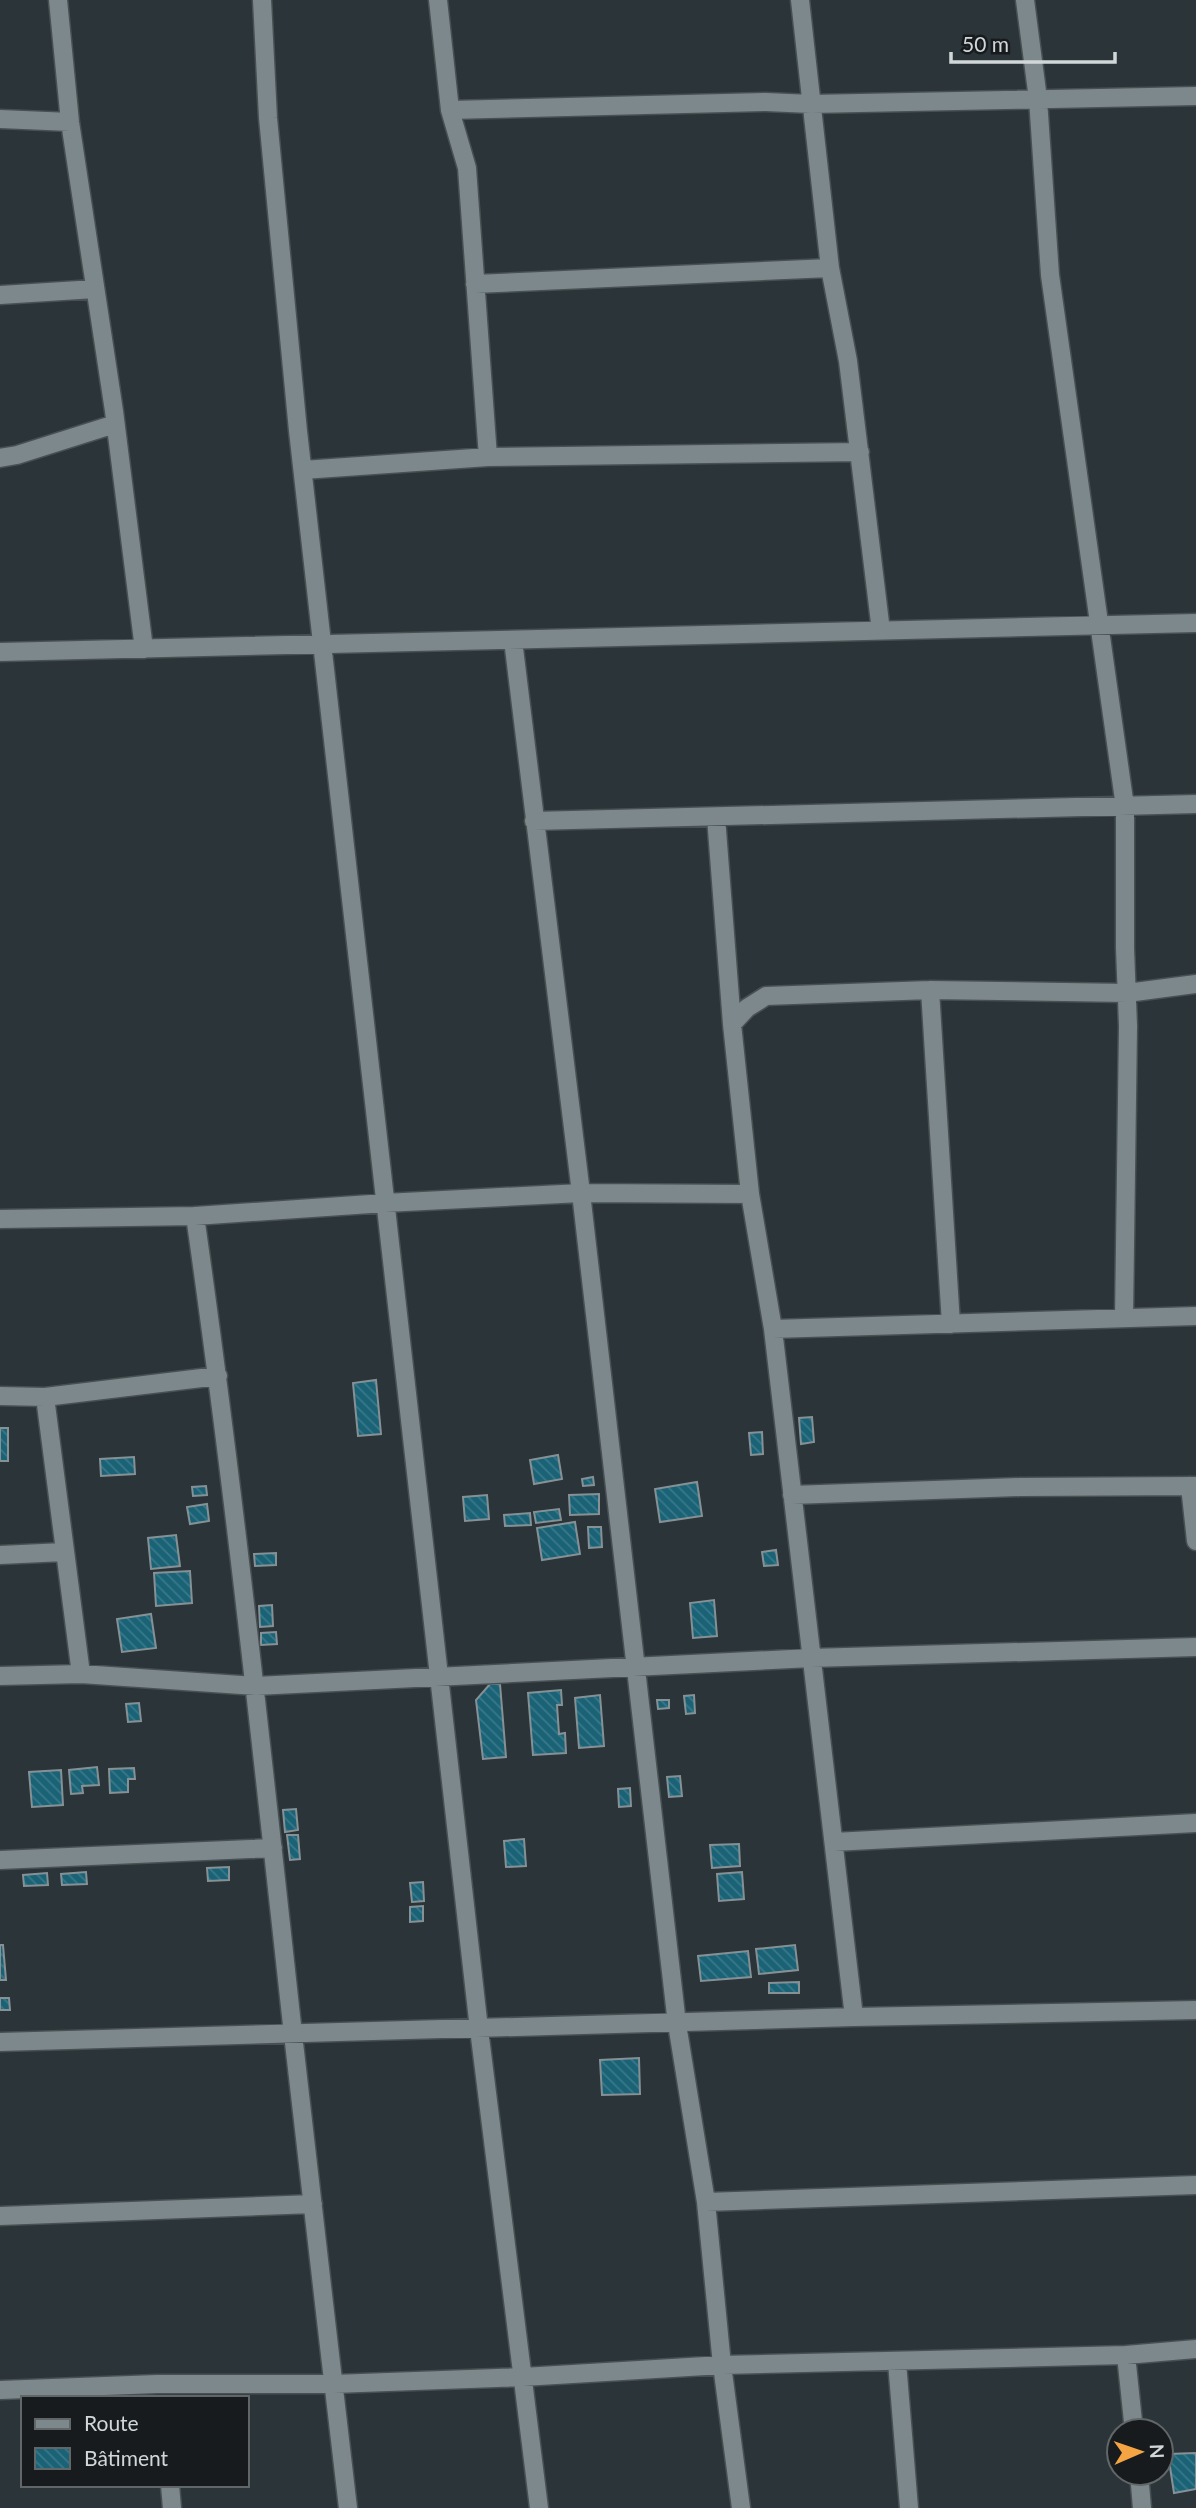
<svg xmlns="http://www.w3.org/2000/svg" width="1196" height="2508" font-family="Lato,sans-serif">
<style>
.building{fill:url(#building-back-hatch);stroke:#859195;stroke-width:2}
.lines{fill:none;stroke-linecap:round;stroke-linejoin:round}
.minor-casing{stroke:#485053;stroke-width:21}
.minor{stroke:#7d888c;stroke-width:18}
</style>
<defs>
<pattern id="building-back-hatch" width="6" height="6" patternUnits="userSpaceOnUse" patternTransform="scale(1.75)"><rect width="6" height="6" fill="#1a6276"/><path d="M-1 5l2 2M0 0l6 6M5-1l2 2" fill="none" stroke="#3a7889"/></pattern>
</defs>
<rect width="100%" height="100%" fill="#2b3438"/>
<path class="building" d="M376,1380L381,1434L358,1436L353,1383Z
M812,1417L814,1442L801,1444L799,1418Z
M0,1428H8V1461H0Z
M762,1432L763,1454L751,1455L749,1433Z
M558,1455L562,1479L534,1484L530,1460Z
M134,1457L135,1474L101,1476L100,1459Z
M593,1477L594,1485L583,1486L582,1479Z
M697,1482L702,1516L660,1522L655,1489Z
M206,1486L207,1495L193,1496L192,1487Z
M599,1494V1514L570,1515L569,1495Z
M487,1495L489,1519L465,1521L463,1497Z
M207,1504L209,1521L190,1524L187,1507Z
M559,1509L561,1520L536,1523L534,1512Z
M530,1513L531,1525L505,1526L504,1515Z
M575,1522L580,1554L542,1560L537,1528Z
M588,1527H601L602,1547L589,1548Z
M176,1535L180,1566L151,1569L148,1538Z
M776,1550L778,1565L764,1566L762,1552Z
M276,1553V1565L255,1566L254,1554Z
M190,1571L192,1603L156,1606L154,1573Z
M714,1600L717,1636L693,1638L690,1603Z
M272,1605L273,1626L260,1627L259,1606Z
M151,1614L156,1648L122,1652L117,1619Z
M276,1632L277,1644L261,1645V1633Z
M490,1684H500L506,1757L483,1759L476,1700Z
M561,1690L562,1705H557L559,1734L565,1733L566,1753L533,1755L528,1693Z
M600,1695L604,1746L579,1748L575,1698Z
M694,1695L695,1713L686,1714L684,1696Z
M657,1700H669V1708L658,1709Z
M139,1703L141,1721L128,1722L126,1704Z
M97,1767L99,1785L82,1786L83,1793L71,1794L69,1770Z
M134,1768L135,1779H128V1792L110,1793L109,1769Z
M61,1770L63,1805L32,1807L29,1772Z
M680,1776L682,1796L669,1797L667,1777Z
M630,1788L631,1806L619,1807L618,1789Z
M296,1809L298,1830L285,1832L283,1810Z
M287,1835H298L300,1859L290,1860Z
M524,1839L526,1866L506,1867L504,1841Z
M739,1844L740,1866L712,1868L710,1845Z
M229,1867V1880L208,1881L207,1868Z
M86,1872L87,1884L62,1885L61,1874Z
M742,1872L744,1899L719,1901L717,1874Z
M47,1873L48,1885L24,1886L23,1875Z
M423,1882L424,1901L412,1902L410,1883Z
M423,1906V1921L410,1922V1907Z
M0,1945H3L6,1980H0Z
M795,1945L798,1970L759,1974L756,1949Z
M748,1951L751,1977L701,1981L698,1956Z
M799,1982V1993H769V1983Z
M0,1998H9L10,2010H0Z
M639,2058L640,2094L602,2095L600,2060Z
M1196,2453V2489L1174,2493L1168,2454Z"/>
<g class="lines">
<defs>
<path id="minor" d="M58,0L70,122L114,411L144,649
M262,0L268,118L298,431L479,2029L539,2508
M438,0L450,110L467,168L488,457
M800,0L830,268L848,361L881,631
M1025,0L1038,99L1050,275L1125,807V948L1128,1026L1124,1318
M450,110L766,102L811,104L1196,96
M0,119L70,122
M475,284L830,268
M0,295L95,289
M0,458L17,455L115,424
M303,470L488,457L860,452
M513,640L581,1193L677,2024L706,2202L722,2365L741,2508
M0,652L1196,623
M716,817L732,1024L750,1194L773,1329L854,2017
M534,821L1196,804
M930,990L951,1324
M732,1024L747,1008L766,996L930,990L1127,993L1196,984
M195,1216C234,1488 263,1761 293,2034C310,2192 330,2350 348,2508
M0,1219L195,1216L385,1203L581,1193L750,1194
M773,1329L1196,1316
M0,1396L45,1397L218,1376
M45,1397L81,1674
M1190,1486L1196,1541
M792,1495L1020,1487L1196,1486
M0,1555L64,1552
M0,1676L81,1674L256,1686L811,1658L1196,1647
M834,1842L1196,1823
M0,1860L273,1848
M0,2042L854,2017L1196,2010
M706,2202L1196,2185
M0,2216L313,2204
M1126,2355L1134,2431
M897,2362L909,2508
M0,2390L157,2384H334L523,2377L722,2365L1126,2355L1196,2349
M1139,2473L1142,2508
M170,2485L172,2508"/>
</defs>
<use href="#minor" class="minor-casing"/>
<use href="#minor" class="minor"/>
</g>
<rect x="21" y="2396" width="228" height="91" fill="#171b1d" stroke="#616668" stroke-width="2"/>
<rect x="35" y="2419" width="35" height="10" fill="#7d888c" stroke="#616668" stroke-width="2"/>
<text x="84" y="2431" font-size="21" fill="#d1d7d9">Route</text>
<rect x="35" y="2448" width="35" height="21" fill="url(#building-back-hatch)" stroke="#616668" stroke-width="2"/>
<text x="84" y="2466" font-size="21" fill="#d1d7d9">Bâtiment</text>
<g transform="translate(1140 2452) rotate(88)"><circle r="33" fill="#171b1d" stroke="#616668" stroke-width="2"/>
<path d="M0-5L12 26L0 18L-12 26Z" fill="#f4a443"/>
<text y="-10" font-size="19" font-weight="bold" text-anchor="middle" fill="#d1d7d9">N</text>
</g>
<path d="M951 52v10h164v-10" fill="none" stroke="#d1d7d9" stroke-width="3.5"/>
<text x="962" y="52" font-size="21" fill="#d1d7d9" stroke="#171b1d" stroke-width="5" paint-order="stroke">50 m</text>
</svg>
